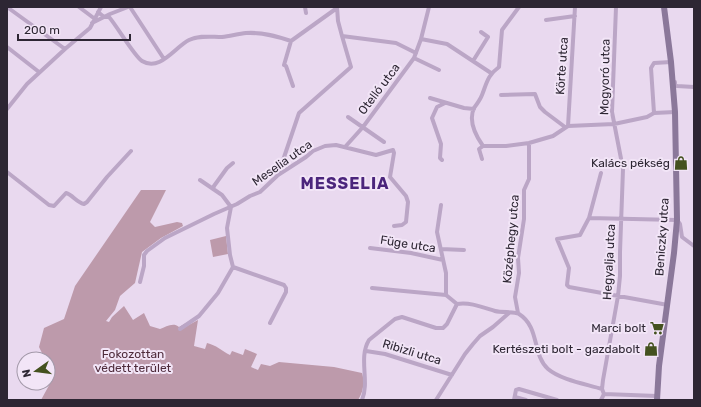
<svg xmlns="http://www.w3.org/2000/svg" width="701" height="407" font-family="Rubik,sans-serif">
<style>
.green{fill:#bd9aab}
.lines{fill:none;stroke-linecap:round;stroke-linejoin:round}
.minor{stroke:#bba6c6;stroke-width:4}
.secondary{stroke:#8b789a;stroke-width:6}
.labels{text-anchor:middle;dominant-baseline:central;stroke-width:4;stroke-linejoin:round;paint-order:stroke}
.street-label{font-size:12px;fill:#2d2633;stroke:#f2e5f7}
.poi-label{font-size:12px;fill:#2d2633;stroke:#f2e5f7;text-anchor:end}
.park-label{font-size:12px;fill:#4f2c3c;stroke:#f2e5f7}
.district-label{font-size:16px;font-weight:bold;letter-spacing:1px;fill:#4b257c;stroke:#f2e5f7}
</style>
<rect width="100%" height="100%" fill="#e9d9ef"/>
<path class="green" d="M141,190H166L150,222L155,227L177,222L182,223L183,226L161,238L142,252L135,283L120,296L115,310L106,321L109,322L112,317L124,306L133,320L144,313L150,326L160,329C166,327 173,322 179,327L186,323L185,327L198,320L194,346L205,349L207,343C216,345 222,351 230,355L232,351L243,355L245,349L257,354L251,367L258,370L261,364L270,366L279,362L334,367L362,373C365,382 363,393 358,400H41L53,378L48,367V359H45L39,347L44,328L64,319L75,286Z
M226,236L228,254L213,257L210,240Z"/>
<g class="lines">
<path class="minor" d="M7,7L65,49
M79,7L95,19
M130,7L164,59
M305,7L306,13
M337,7L338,21L342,36L396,43L416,53
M98,12L104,17H109C117,26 134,56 142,61C160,72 175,47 189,40C199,35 211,37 222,37C230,36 238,34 246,33C262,32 276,36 291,41
M546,20L575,16
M92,23L110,14L128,7
M421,39L447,44L491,73
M291,41L337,8
M291,41L284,65L286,66L293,86
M7,47L39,72
M414,58L439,70
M473,61L488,37L481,32
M675,82V85L677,86L694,87
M501,95L535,94L540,107L545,112L565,127
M430,98L464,108L474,109
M7,109L27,84L65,49L90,28L101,7
M654,113L651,68L654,63L671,62L672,63
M348,117L384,142
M568,126L575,7
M483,146H506L529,143L553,136L568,126L614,124L647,117L654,113L675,112
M483,146C476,136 468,121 474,108C477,104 480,100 482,95C487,82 488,75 499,67L502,30L519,7
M345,147L363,127L414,58L421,39L429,7
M482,159L479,149L483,146
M442,160L440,158L441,144L432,118L437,107L445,103
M7,172L49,205L54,206L66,193C73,195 76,202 84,204L87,202L107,177L131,151
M601,173L589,218L580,235L557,239L569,268L567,285L569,287L668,305
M278,175L299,113L351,67L342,36
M200,180L222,195L231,207
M213,189L214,186L227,168L233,163
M441,205L437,232L446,273V295L457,304
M589,218L677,220L680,224L682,237L694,246
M370,248L411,253L443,260
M441,249L464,250
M233,267L284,285L286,288V292L270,323
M140,282L144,266V255L147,251L165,238L214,214L237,204L250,196L260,192L278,175L306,157L313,151L325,146L336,145L376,155L393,150L394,153L390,177L406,196L408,202L406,222L402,225L394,226
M372,288L446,295
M518,313L515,297L519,273L518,258L524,219V190L529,179V143
M180,329L199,316L218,293L233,267L230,255L227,228L231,207
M366,351L385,354L452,375
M604,394L657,396L656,397
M515,397L526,400
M362,400C370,381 358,358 369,340L395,319L402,317L436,328H443L447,324L457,304C470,302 482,307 495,311C502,313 515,311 519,314C540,327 532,355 548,369C561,380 586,384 602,389
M436,400L465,354L473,344L480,336L493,327L509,313
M514,400L516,390L519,389L557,400
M601,400L604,394L602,389L603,380L618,296L620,276V252L623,169L612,112L616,7"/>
<path class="secondary" d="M657,400L659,366L674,253L677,220L675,112L671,62L664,7"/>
</g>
<defs>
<symbol id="shop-bare" viewBox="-9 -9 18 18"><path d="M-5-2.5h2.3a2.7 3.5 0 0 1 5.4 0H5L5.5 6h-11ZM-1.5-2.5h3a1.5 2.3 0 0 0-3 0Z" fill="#44511f" stroke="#f2e5f7" stroke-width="2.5" paint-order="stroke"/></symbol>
<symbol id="supermarket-bare" viewBox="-9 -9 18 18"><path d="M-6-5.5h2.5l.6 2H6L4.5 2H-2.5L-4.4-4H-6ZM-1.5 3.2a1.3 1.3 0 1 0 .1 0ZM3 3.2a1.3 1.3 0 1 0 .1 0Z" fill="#44511f" stroke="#f2e5f7" stroke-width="2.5" paint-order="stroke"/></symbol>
</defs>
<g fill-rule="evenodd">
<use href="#shop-bare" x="671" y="153" width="20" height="20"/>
<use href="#supermarket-bare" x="647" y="318" width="20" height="20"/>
<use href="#shop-bare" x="641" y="339" width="20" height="20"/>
</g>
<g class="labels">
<g class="street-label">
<text transform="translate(562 66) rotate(-86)">Körte utca</text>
<text transform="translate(605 77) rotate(-89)">Mogyoró utca</text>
<text transform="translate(379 89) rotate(-53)">Otelló utca</text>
<text transform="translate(282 163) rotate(-35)">Meselia utca</text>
<text transform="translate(662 237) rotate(-86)">Beniczky utca</text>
<text transform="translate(511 239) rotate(-85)">Középhegy utca</text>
<text transform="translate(408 244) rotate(9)">Füge utca</text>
<text transform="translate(609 262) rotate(-87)">Hegyalja utca</text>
<text transform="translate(412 352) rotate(17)">Ribizli utca</text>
</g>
<g class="poi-label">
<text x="670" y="163">Kalács pékség</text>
<text x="646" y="328">Marci bolt</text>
<text x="640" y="349">Kertészeti bolt - gazdabolt</text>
</g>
<g class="park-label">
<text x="133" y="354">Fokozottan<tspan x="133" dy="14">védett terület</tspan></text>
</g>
<g class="district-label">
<text x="345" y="183">MESSELIA</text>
</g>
</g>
<rect width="701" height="407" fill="none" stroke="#2d2633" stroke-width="16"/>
<g transform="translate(36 371) rotate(256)"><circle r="19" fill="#f2e5f7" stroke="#a399a9"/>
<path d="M0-3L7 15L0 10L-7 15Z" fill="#44511f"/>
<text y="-6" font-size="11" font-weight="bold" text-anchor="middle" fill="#2d2633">N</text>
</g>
<path d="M18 34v6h112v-6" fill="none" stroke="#2d2633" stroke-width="2"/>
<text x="24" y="34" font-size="12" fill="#2d2633" stroke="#f2e5f7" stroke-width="3" paint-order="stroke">200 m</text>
</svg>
